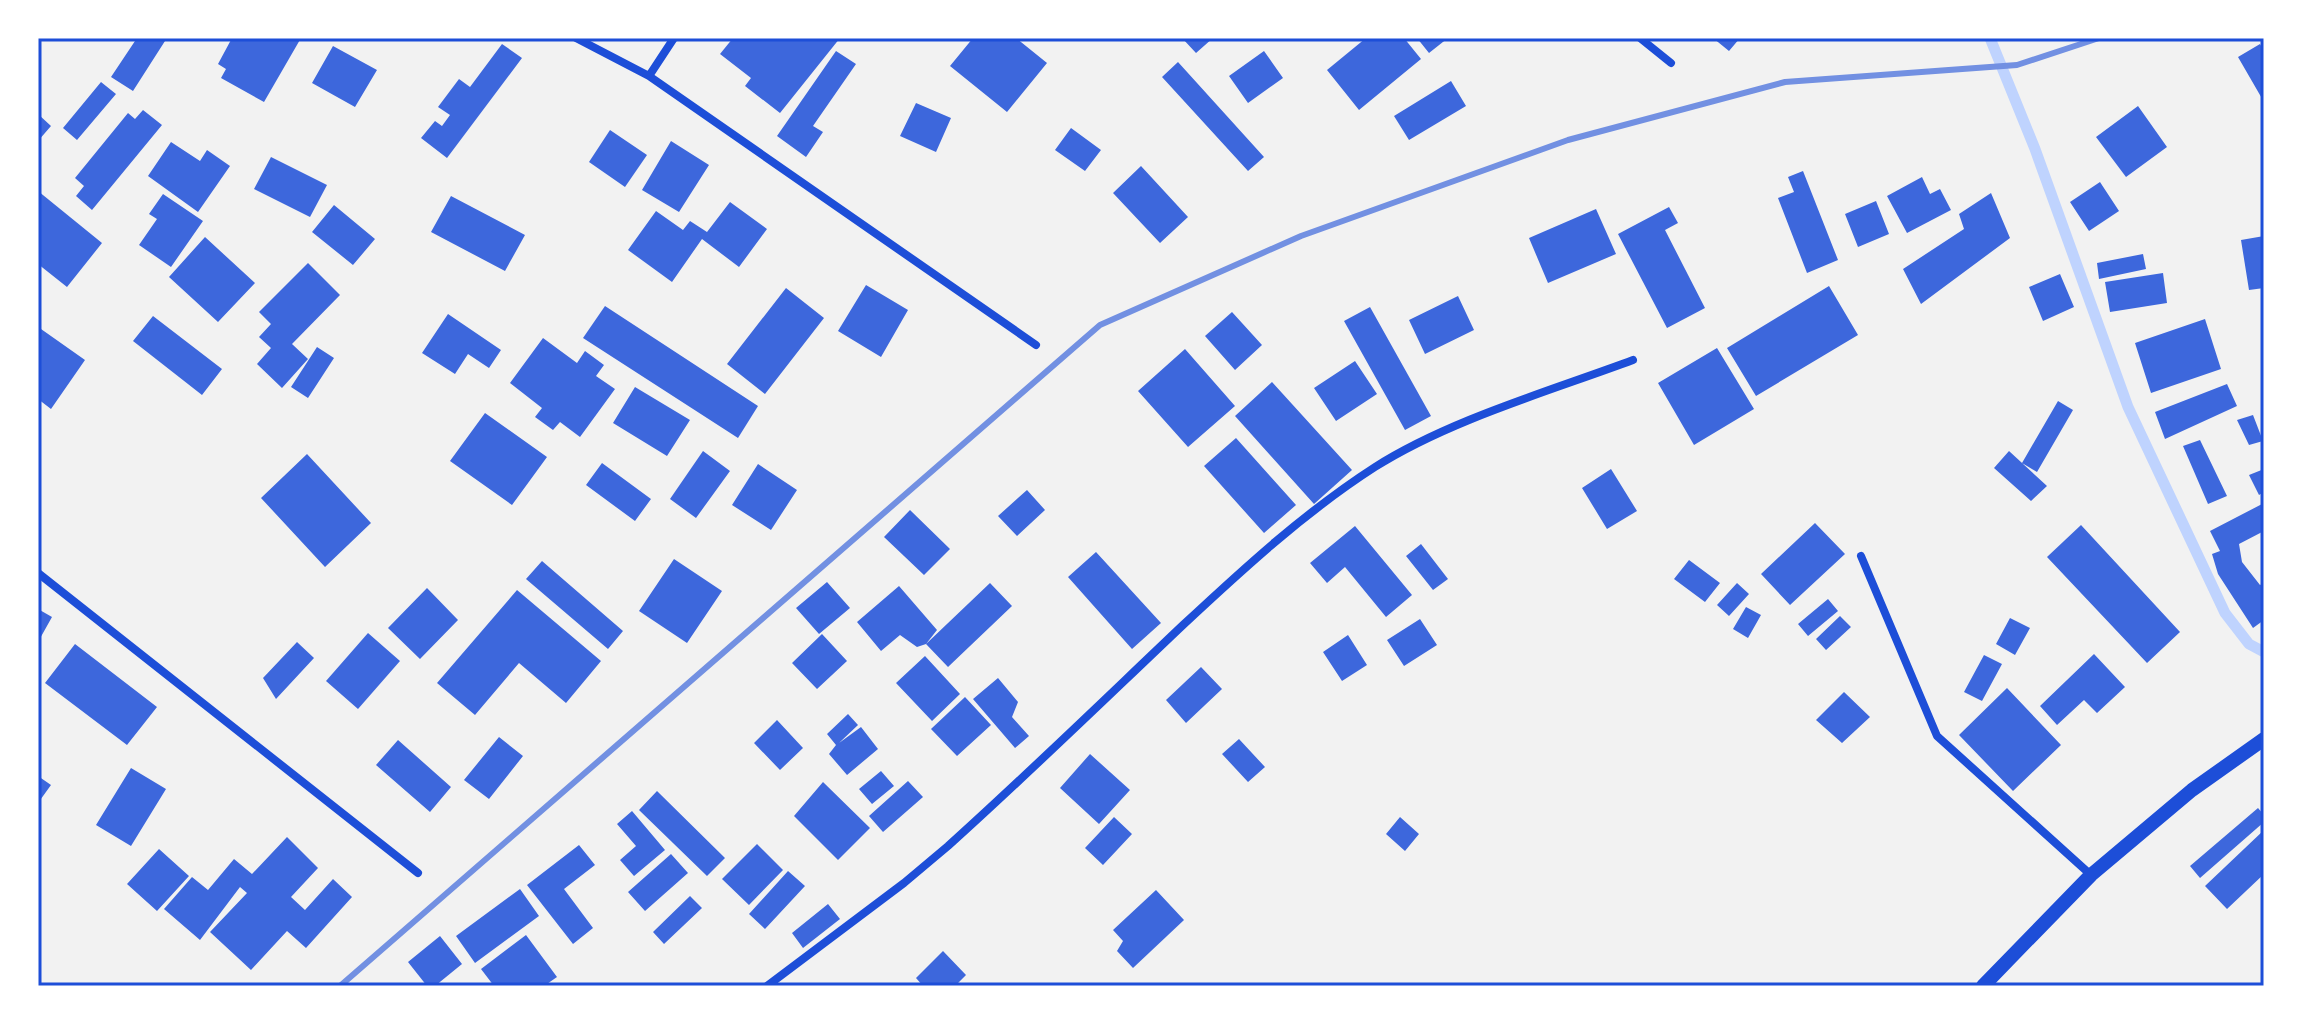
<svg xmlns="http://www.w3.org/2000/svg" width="2302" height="1024" font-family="'DejaVu Sans',sans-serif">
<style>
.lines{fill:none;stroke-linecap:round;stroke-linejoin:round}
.stream{stroke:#bfd3fe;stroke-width:11}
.building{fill:#3d67dc}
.minor{stroke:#1d4ed8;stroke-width:8}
.tertiary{stroke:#1d4ed8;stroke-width:14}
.rail{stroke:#7290e2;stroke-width:6}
.neatline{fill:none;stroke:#1d4ed8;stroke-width:3}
</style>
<rect width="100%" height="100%" fill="#f2f2f2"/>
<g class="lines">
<path class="stream" d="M1990,38L2035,149L2128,407L2225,613L2249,644L2264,652"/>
</g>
<path class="building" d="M137,38H160L165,41L133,91L111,77Z
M232,38H301L264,102L221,78L226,69L218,64Z
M733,38H840L780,113L745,86L751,78L720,54Z
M973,38H1016L1047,63L1007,112L950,66Z
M1182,38H1213L1196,53Z
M1366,38H1404L1421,59L1359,110L1327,70Z
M1417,38H1448L1429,53Z
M1713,38H1740L1729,51Z
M502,44L522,58L447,158L421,138L435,121L442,126L450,115L438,107L459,79L470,87Z
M2260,44L2264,51V102L2238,57Z
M333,46L377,70L355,107L312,83Z
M836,51L856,64L813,126L823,132L806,157L777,136Z
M1264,51L1283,78L1248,103L1229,76Z
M1178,62L1264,157L1248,171L1162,77Z
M1451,81L1466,106L1409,140L1394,116Z
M101,82L116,94L77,140L63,128Z
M916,103L951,118L936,152L900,136Z
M2138,106L2167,147L2126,177L2096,137Z
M143,110L162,125L92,210L76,196L84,186L75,178L128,113L135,119Z
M38,114L51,126L38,141Z
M1071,128L1101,150L1085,171L1055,150Z
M610,130L647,155L625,187L589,162Z
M671,141L709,165L679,212L642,190Z
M171,142L200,161L207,150L230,166L198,212L148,176Z
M271,157L327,185L310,217L254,189Z
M1141,166L1188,217L1160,243L1113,193Z
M1803,171L1838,260L1807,273L1778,198L1794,192L1788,177Z
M1922,177L1930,194L1940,189L1951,210L1907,233L1887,196Z
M2100,182L2119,211L2089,231L2070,202Z
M38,191L102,243L67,287L38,264Z
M1991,193L2010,238L1921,304L1903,269L1964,229L1959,214Z
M163,194L203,221L171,267L139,245L157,219L149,214Z
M451,196L525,235L505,271L431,232Z
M1876,201L1889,234L1858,247L1845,214Z
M730,202L767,229L739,267L702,239L672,282L628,250L656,211L683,230L690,221L707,232Z
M334,205L375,239L353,265L312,232Z
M1669,207L1678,223L1665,230L1705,308L1667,328L1618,234Z
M1596,209L1616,254L1548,283L1529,238Z
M2264,236V288L2249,290L2241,240Z
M205,237L255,283L218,322L169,277Z
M2143,254L2146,269L2099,279L2097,263Z
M308,263L340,295L292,344L308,359L282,388L257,364L271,348L259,337L271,324L259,312Z
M2163,273L2167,303L2110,312L2105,282Z
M2060,274L2074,307L2043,321L2029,287Z
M866,285L908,310L881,357L838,331Z
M1829,286L1858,335L1756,396L1727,348Z
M786,288L824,318L765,394L727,364Z
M1458,296L1474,330L1425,354L1409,320Z
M605,306L758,406L738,438L583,338Z
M1370,307L1431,416L1405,430L1344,321Z
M1232,312L1262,345L1235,370L1205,336Z
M448,314L501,350L489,368L468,354L455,374L422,353Z
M153,316L222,369L202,395L133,341Z
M2205,319L2221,369L2151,393L2135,343Z
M41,329L85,360L51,409L38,399V334Z
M543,338L577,363L585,351L604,365L596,376L615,389L580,437L560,422L553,430L535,417L542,408L510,383Z
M317,347L334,358L308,398L291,387Z
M1717,348L1754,409L1694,445L1658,383Z
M1185,349L1235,406L1188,447L1138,391Z
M1355,361L1377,394L1336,421L1314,388Z
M1272,382L1352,470L1314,504L1235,416Z
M2227,384L2237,406L2165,439L2155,412Z
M635,387L690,420L667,456L613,423Z
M2058,401L2073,410L2037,472L2022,463Z
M485,413L547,457L512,505L450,461Z
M2253,415L2263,441L2249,445L2237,420Z
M1236,438L1296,505L1264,533L1204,466Z
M2200,440L2227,496L2208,504L2183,446Z
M703,451L730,471L696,518L670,499Z
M2009,451L2047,486L2031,501L1994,468Z
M307,454L371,523L325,567L261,498Z
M602,463L651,499L635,521L586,485Z
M758,464L797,490L771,530L732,505Z
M1611,469L1637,511L1607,529L1582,488Z
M2264,469V492L2259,495L2249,475Z
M1027,490L1045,510L1017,536L998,516Z
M2264,503V531L2239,544L2242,562L2260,585L2264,583V620L2253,628L2218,574L2212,554L2220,551L2210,531Z
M910,510L950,549L924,575L884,537Z
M1815,523L1845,554L1790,605L1761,574Z
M2081,525L2180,632L2147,663L2047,557Z
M1355,526L1412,595L1386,617L1345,567L1327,583L1310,563Z
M1421,544L1448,579L1433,590L1406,556Z
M1096,552L1161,623L1132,649L1068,577Z
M674,559L722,591L687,643L639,611Z
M1689,560L1720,583L1705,602L1674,579Z
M542,561L623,631L608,649L526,579Z
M827,582L850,608L819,634L796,608Z
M990,583L1012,606L948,667L926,644L917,647L900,635L881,651L857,622L899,586L937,630L926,644Z
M1737,583L1749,594L1729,616L1717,605Z
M427,588L458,620L420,659L388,628Z
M517,590L601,661L566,703L519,663L475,715L437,683Z
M1828,599L1838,611L1808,636L1798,624Z
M1746,607L1761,615L1748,638L1733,629Z
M38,609L52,617L38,642Z
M1840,616L1851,627L1826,650L1816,639Z
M2010,618L2030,628L2015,655L1996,644Z
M1420,619L1437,645L1404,666L1387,640Z
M368,633L400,661L358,709L326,681Z
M822,634L847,661L817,689L792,663Z
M1348,635L1367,665L1342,681L1323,652Z
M297,642L314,658L276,699L263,678Z
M75,644L157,707L127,745L45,683Z
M2094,654L2125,687L2097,713L2084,700L2057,725L2040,706Z
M1984,655L2002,664L1982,701L1964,692Z
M925,656L960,694L932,721L896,683Z
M1201,667L1222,689L1186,723L1166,700Z
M998,678L1018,702L1012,717L1029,736L1015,748L973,699Z
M2007,688L2061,745L2013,791L1959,735Z
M1844,692L1870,717L1842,743L1816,720Z
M965,697L991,725L957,756L931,729Z
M848,714L858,725L839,743L861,727L878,749L847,775L829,754L836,745L827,734Z
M777,720L803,748L780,770L754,743Z
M499,737L523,756L489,799L464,780Z
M1239,739L1265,767L1248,782L1222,754Z
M398,740L451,787L430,812L376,765Z
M1090,754L1130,790L1099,824L1060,788Z
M131,768L166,789L131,846L96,825Z
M881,771L894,786L872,804L859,789Z
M38,776L51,785L38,803Z
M908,781L923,797L883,832L869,816Z
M823,782L870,828L838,860L794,816Z
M657,791L725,858L707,876L639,810Z
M2258,808L2264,815V822L2200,878L2190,866Z
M632,811L665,850L634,876L620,860L636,846L617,824Z
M1114,817L1132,834L1103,865L1085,848Z
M1400,817L1419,834L1405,851L1386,834Z
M2264,830V874L2227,909L2205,886Z
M287,837L318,868L291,897L305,910L333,879L352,897L306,948L287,931L251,970L210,932L247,893L240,887L200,940L164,909L192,877L208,890L234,859L252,874Z
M757,844L783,870L749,905L722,879Z
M579,845L595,865L564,889L593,928L573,944L527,885Z
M159,849L189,876L157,911L127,884Z
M671,854L688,873L645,911L628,892Z
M788,871L805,886L765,929L749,914Z
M520,889L539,916L475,963L456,936Z
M1156,890L1184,920L1133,968L1117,951L1123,941L1113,930Z
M690,896L702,908L664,944L653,932Z
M828,904L840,919L803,948L792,933Z
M526,935L557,977L544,986H494L481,969Z
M440,936L462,964L435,986H427L408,962Z
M943,951L966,975L955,986H923L916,978Z"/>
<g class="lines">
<path class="minor" d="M576,38L649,76L1036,345
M1640,38L1671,63
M649,76L674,38
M1861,556L1937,736L2091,875
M38,573L418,873
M767,986L904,883L948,846C1028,774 1105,699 1183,625C1243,569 1305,512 1375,467C1449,420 1550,391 1633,360"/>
<path class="tertiary" d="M1983,986L2091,875L2192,790L2264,739"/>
<path class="rail" d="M340,986L1100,325L1301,236L1568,140L1785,82L2017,65L2099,38"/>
</g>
<rect width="2302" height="1024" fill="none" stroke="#ffffff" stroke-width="80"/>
<rect x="40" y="40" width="2222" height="944" class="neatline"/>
</svg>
